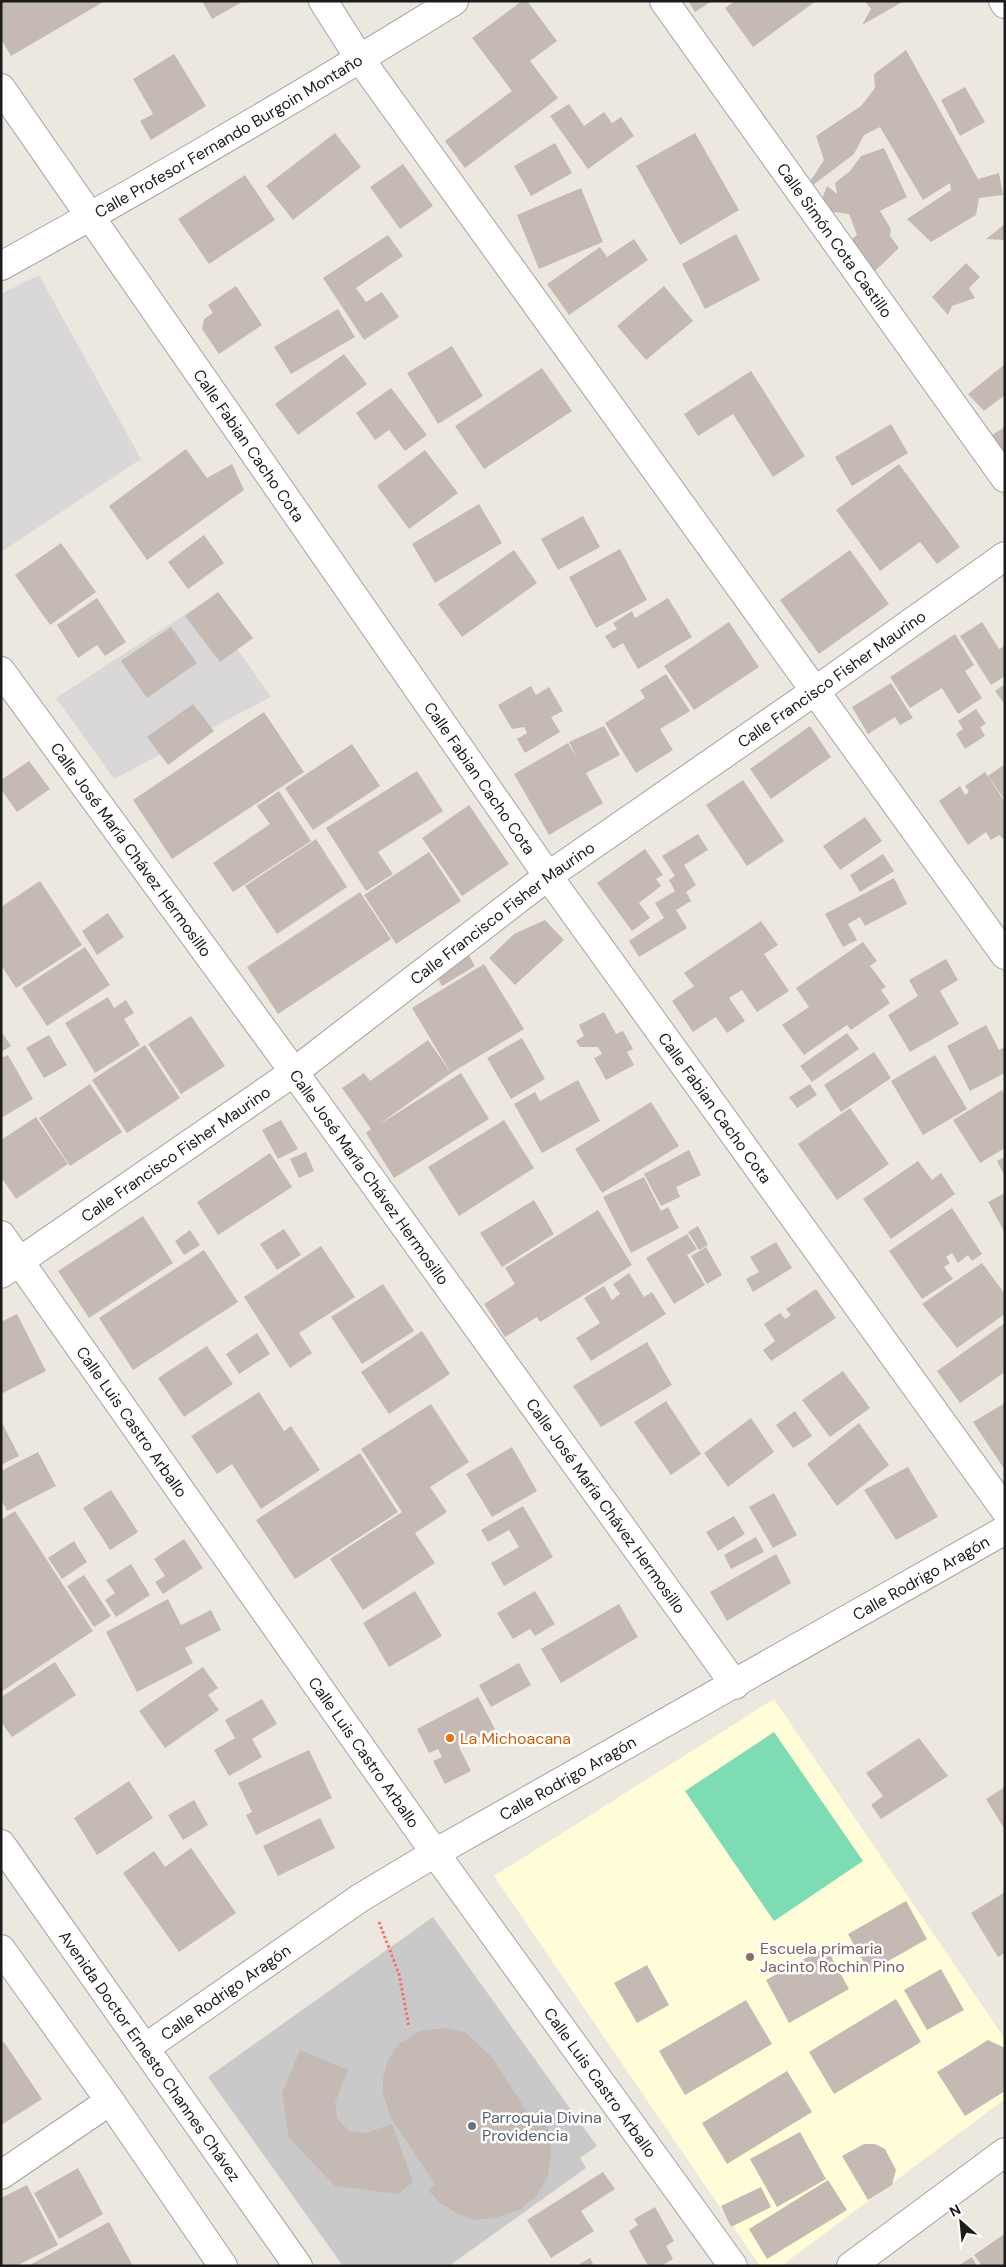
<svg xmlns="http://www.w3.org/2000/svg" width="1006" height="2267" font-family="'DM Sans',sans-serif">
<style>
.residential{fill:#d9d7d7}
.education{fill:#fefdd7}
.religious{fill:#c9c9c9}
.pitch{fill:#7ddcb4}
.building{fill:#c4bab3}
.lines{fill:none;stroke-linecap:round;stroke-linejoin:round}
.minor-casing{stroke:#a2a2a2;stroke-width:30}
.path{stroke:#f86f66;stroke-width:3;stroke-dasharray:2.5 2.5;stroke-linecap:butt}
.minor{stroke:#fff;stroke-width:28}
.food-dot{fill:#e8710a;stroke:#fff;stroke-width:2}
.education-dot{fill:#8d6e63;stroke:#fff;stroke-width:2}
.worship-dot{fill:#6b7280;stroke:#fff;stroke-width:2}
.labels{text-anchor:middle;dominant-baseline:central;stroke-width:5;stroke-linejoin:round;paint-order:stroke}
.street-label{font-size:16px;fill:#1b1b1b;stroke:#fff}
.food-label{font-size:16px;fill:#c56008;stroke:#fff;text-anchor:start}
.education-label{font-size:16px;fill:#785e54;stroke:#fff;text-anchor:start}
.worship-label{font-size:16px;fill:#5b616d;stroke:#fff;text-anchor:start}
</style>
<rect width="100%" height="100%" fill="#ece8e0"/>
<path class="residential" d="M39,275L141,459L1,552V294Z
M204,602L271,697L114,779L56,698Z"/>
<path class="education" d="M774,1699L1005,2039V2099L781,2266H760L494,1876Z"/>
<path class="religious" d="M433,1917L597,2146L580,2158L586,2168L449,2266H343L208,2077Z"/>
<path class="pitch" d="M774,1732L863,1861L774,1921L685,1791Z"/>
<path class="building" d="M4,1H105L11,56L1,39V3Z
M202,1H244L212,19Z
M522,1H527L557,41L530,61L558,98L465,168L445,141L512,91L472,38Z
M688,1H712L695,12Z
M735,1H816L753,47L725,8Z
M865,1H904L862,25L871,9Z
M906,50L978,179L999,173L1003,195L979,198L976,215L931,242L907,219L951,190L950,183L923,200L880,127L864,135L854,154L813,185L811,180L824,160L816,136L861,106L875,88L874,74Z
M174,54L206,106L151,140L140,121L153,114L133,79Z
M965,87L985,122L960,136L941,100Z
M569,104L584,126L604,112L612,123L621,117L634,136L588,169L550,116Z
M335,133L361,167L293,220L266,186Z
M695,133L739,210L680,245L636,166Z
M555,143L572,173L531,196L514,166Z
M884,148L907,197L880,211L891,229L890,236L899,248L874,272L850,241L857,235L849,214L825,211L820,204L827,186L837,194L835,183L850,171L861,156Z
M403,164L433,206L400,229L370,187Z
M245,175L275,220L209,264L178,219Z
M581,188L603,242L539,269L517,215Z
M1005,224V240L986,239Z
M736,234L760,280L705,309L682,264Z
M388,235L403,256L356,288L366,302L382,292L399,317L364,340L323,278Z
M634,239L648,260L569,315L547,284L600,247L607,257Z
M966,263L980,277L969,288L975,298L952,306L948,315L932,297Z
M236,286L262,325L219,354L202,329L204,319L213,313L208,305Z
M664,286L693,321L646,360L617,326Z
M338,309L355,337L291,374L274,347Z
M452,346L483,396L438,424L407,373Z
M344,354L367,384L298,435L275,404Z
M1005,364V395L984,411L968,394Z
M542,368L572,411L484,469L455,426Z
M751,371L805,456L773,477L733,414L698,436L684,414Z
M391,388L427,435L405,451L389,430L375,440L356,413Z
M891,424L908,453L852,486L835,457Z
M1005,427V455L992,435Z
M186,449L207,478L232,464L244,490L147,560L109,506Z
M425,450L458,493L409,529L377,486Z
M899,464L960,547L937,564L920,542L880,571L836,510Z
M479,504L502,543L435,583L412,544Z
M583,516L600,547L558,570L541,539Z
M204,535L224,563L188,589L168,562Z
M61,543L96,592L50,625L15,575Z
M620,549L647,600L596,628L569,577Z
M514,550L537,583L462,637L438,604Z
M850,550L889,604L819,654L780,600Z
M218,592L253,638L220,662L185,616Z
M97,598L126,642L105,656L97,645L78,658L57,625Z
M668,598L692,637L638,669L623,643L613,649L605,636L617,629L613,623L632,611L635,618Z
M729,622L759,667L694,710L664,666Z
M982,622L999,649L1005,646V676L991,685L960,636Z
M171,627L197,663L147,698L121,661Z
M955,634L974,665L965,671L982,698L958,714L942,688L910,708L890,677Z
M666,674L690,711L660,729L673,750L636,773L605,723L645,698L640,690Z
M891,683L913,718L900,725L895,717L868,734L852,707Z
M1005,684V705L995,691Z
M531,686L536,695L549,687L563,711L551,717L560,732L525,753L517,739L527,733L524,727L512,729L498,705Z
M193,704L214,731L168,765L147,737Z
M976,709L986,724L980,727L985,736L965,749L956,734L963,729L958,721Z
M264,712L304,772L172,859L133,800Z
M604,726L620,755L586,773L603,803L549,835L514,774L568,743L578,760L569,742Z
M810,726L831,757L771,799L750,769Z
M352,744L380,786L313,830L285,788Z
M29,761L50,789L17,812L1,789V780Z
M1005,764V800L988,776Z
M417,771L443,811L378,852L393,874L366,891L326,828Z
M985,772L1005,802V840L999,835L991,840L986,832L968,845L939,801L960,786L965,795L969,792L965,786Z
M743,780L784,841L747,866L706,805Z
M279,791L311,841L233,892L213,863L270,824L257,806Z
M469,805L509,864L462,896L422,838Z
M865,817L882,841L840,870L823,846Z
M698,834L708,850L684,865L696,885L686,892L691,901L676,910L687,928L639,957L629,941L664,918L655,903L675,891L669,880L675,876L662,856Z
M316,839L347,887L277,934L245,886Z
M645,849L663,875L656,879L661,886L639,903L650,918L632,931L597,883Z
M429,852L461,901L396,944L364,895Z
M883,854L894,871L860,892L850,875Z
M894,878L907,904L865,926L860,917L848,924L857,940L843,947L825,914Z
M40,881L82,945L16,988L1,965V907Z
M360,892L391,939L278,1014L247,967Z
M108,913L124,937L97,955L82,931Z
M545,920L564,940L515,985L489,958L514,934Z
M761,921L778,945L764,954L789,991L757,1012L742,990L729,998L745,1021L727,1033L716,1017L693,1032L672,1001L694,986L684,973Z
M863,942L877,961L870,966L886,987L881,990L890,1003L851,1030L847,1025L804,1055L782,1025L809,1007L796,988Z
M85,947L110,985L47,1026L22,988Z
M468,954L475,966L442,986L435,974Z
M946,959L958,980L940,991L959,1024L910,1052L888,1015L918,996L909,980Z
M484,964L524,1029L451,1073L412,1008Z
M108,997L114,1008L126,1000L134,1013L124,1019L140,1045L95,1073L65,1023Z
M604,1012L616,1034L623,1031L633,1049L627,1052L634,1065L606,1080L594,1058L602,1054L598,1047H580L576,1041L584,1036L579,1025Z
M191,1016L225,1066L181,1094L148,1044Z
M986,1025L999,1050L1005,1047V1073L970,1091L947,1046Z
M1,1031L11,1046L1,1052Z
M847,1033L859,1049L812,1082L800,1066Z
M49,1035L67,1065L44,1078L26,1048Z
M522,1038L545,1079L511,1099L487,1058Z
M428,1040L451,1073L378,1125L461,1073L489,1119L394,1178L366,1133L371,1129L342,1088L364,1073L370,1081Z
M145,1045L180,1098L127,1133L92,1080Z
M874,1052L891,1078L841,1112L824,1085Z
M8,1055L33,1099L1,1118V1058Z
M935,1055L967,1109L923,1135L891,1081Z
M578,1080L600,1121L542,1153L514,1104L535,1092L540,1101Z
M90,1084L122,1132L70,1166L39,1118Z
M810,1084L817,1095L797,1108L789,1097Z
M1002,1090L1005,1095V1148L980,1163L953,1120Z
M651,1102L679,1146L602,1193L575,1149Z
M850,1108L889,1164L837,1200L798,1144Z
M36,1117L68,1164L16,1199L1,1177V1140Z
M281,1120L298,1149L278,1159L262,1130Z
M504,1120L534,1168L459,1216L428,1167Z
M689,1150L701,1175L676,1187L680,1197L661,1206L644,1174Z
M306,1152L314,1171L299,1178L290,1159Z
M270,1153L292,1187L218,1235L197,1202Z
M1005,1157V1172L1003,1173L997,1161Z
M918,1161L932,1180L941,1173L955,1194L891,1239L863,1199Z
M644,1177L661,1211L668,1207L679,1228L631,1253L603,1197Z
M1005,1193V1233L988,1202Z
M534,1200L554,1234L502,1267L480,1233Z
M952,1208L982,1254L972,1261L968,1255L958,1263L952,1253L946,1257L950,1263L944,1267L953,1279L922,1299L889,1251Z
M598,1210L632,1265L540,1322L537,1317L505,1337L484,1304L515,1284L505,1268Z
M143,1216L173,1263L89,1318L58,1271Z
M698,1226L708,1245L699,1250L688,1232Z
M284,1229L301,1255L277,1270L260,1244Z
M190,1230L200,1245L184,1255L175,1241Z
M687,1234L697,1249L687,1255L705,1285L674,1304L646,1258Z
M776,1242L792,1268L753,1292L746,1279L759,1272L750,1257Z
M321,1246L355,1297L299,1333L312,1353L290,1368L244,1297Z
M706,1247L722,1275L707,1284L691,1256Z
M204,1250L238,1302L133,1370L99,1318Z
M982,1263L1005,1294V1314L957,1348L922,1304Z
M629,1273L644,1297L652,1292L666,1314L591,1361L576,1338L600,1323L584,1298L604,1286L612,1300L620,1294L613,1284Z
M383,1284L414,1331L362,1364L331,1317Z
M816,1289L836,1318L771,1361L763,1350L775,1341L764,1324L780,1313L785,1319L791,1315L786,1309Z
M17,1314L46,1371L1,1394V1322Z
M1005,1323V1372L960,1403L937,1371Z
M422,1331L450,1374L389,1414L361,1372Z
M257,1333L270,1354L239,1374L226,1354Z
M647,1342L672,1385L601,1427L573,1386Z
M207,1346L233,1384L184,1417L158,1378Z
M843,1371L870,1408L830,1437L802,1400Z
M259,1392L284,1431L291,1426L320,1470L261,1509L232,1464L217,1474L191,1436Z
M666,1401L701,1454L671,1475L634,1422Z
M1005,1403V1470L973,1422Z
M431,1404L469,1462L430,1487L447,1512L415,1533L435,1563L363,1610L330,1559L402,1512L361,1449Z
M795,1411L812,1436L793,1448L776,1425Z
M751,1418L774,1452L728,1487L704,1453Z
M1,1421L19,1456L1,1465Z
M859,1423L889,1465L837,1506L807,1464Z
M512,1447L537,1491L492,1517L466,1474Z
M38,1452L56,1486L7,1511L1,1499V1471Z
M360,1453L398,1512L295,1579L256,1520Z
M908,1467L938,1517L896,1540L864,1490Z
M111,1490L138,1532L110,1550L83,1508Z
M774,1493L797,1535L773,1548L749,1507Z
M523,1506L553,1557L504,1586L491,1563L519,1547L509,1530L488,1542L481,1530Z
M15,1511L93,1631L1,1692V1520Z
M734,1516L745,1534L718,1551L706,1532Z
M756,1537L764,1552L731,1569L724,1555Z
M184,1539L203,1568L163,1594L155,1582L165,1576L154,1559Z
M74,1541L87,1562L62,1579L48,1558Z
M776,1554L791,1583L727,1621L710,1592Z
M131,1564L150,1595L116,1617L105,1600L115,1593L106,1580Z
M84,1575L111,1616L94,1627L67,1586Z
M415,1591L442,1636L389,1667L363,1623Z
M535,1591L555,1624L535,1636L530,1629L513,1639L497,1613Z
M168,1599L181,1625L211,1610L221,1630L185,1648L193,1663L137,1692L106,1632Z
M619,1604L638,1637L561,1683L541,1649Z
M55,1662L76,1695L12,1737L1,1722V1697Z
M519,1663L531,1685L491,1707L479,1685Z
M203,1667L218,1688L208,1695L219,1710L165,1748L139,1711Z
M478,1697L495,1729L459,1747L471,1771L445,1784L433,1761L442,1757L438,1749L429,1753L417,1729Z
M262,1699L277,1724L252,1739L262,1757L229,1776L214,1750L235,1738L225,1720Z
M919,1738L948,1776L881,1819L871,1805L883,1796L866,1773Z
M309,1750L332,1798L256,1835L246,1815L252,1812L238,1783Z
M129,1781L153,1818L97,1855L74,1818Z
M1005,1787V1830L986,1799Z
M194,1800L208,1825L183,1840L168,1815Z
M320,1818L335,1848L278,1876L263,1846Z
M191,1848L236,1913L179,1952L123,1873L154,1851L165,1867Z
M1005,1892V1953L998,1957L971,1913Z
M906,1901L927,1939L869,1972L848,1934Z
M826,1947L849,1989L789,2023L766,1980Z
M647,1965L669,2005L637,2023L614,1983Z
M941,1969L964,2010L927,2030L904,1990Z
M896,1999L921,2042L834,2094L809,2052Z
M746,2000L772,2044L685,2095L659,2051Z
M445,2028L465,2032L492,2057L529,2115L539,2110L548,2128L551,2151L548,2177L536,2196L520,2210L495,2218L474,2220L456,2213L439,2202L428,2190L436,2185L391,2118L383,2094V2078L388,2060L399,2044L420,2031Z
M988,2040L1005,2048V2091L965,2116L937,2072Z
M4,2042L42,2099L1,2125V2044Z
M300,2050L348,2070L335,2102L337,2118L349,2131L366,2133L392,2124L413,2182L398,2194L335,2186L289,2138L282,2093Z
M787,2071L812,2112L727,2164L702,2123Z
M800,2132L826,2179L777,2207L750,2159Z
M864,2144H875L885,2149L896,2170L892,2185L868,2200L842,2156Z
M78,2168L103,2214L59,2239L34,2193Z
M603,2172L615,2189L581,2211L594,2231L551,2258L527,2220Z
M828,2180L847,2210L767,2259L749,2229Z
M27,2185L58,2245L16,2266H1V2198Z
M761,2187L771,2207L731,2227L721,2206Z
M655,2207L674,2241L666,2246L673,2259L661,2266H648L629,2231L638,2225L634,2219Z
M109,2222L133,2266H28Z
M1003,2235L1005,2238V2266H982L974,2255Z
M972,2257L977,2266H958Z
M590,2258L594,2266H576Z"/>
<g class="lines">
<defs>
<g id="minor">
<path d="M323,1L360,59L1005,955"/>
<path id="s1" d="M664,1L1005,478"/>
<path d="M1003,1L1005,4"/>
<path id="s2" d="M1,88L548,876L1005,1510"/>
<path id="s3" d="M1,266C154,182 305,93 454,1"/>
<path id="s4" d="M1,671L294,1072L735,1685"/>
<path id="s5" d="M1,1235L435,1853L733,2266"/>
<path id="s6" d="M1,1274L294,1072L548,876L815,691L1005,556"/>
<path id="s7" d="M1,1844L298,2266"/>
<path d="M1,1949L110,2101L223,2266"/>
<path id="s8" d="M145,2048L360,1898L435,1853L1005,1530"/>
<path d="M1,2175L110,2101"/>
<path d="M851,2266L1005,2152"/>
</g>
</defs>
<use href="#minor" class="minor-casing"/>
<path class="path" d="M379,1922L399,1974L409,2027"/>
<use href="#minor" class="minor"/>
</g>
<circle class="food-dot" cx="450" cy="1738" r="5"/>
<circle class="education-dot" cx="750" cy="1957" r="5"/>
<circle class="worship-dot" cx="472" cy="2126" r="5"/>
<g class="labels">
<g class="street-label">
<text stroke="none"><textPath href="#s3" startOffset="262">Calle Profesor Fernando Burgoin Montaño</textPath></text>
<text stroke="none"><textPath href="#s1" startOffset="294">Calle Simón Cota Castillo</textPath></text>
<text stroke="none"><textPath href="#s2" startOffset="435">Calle Fabian Cacho Cota</textPath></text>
<text stroke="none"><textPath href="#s6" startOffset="1022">Calle Francisco Fisher Maurino</textPath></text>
<text stroke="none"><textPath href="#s2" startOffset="840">Calle Fabian Cacho Cota</textPath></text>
<text stroke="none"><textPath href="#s4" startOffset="221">Calle José María Chávez Hermosillo</textPath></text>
<text stroke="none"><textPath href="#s6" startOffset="618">Calle Francisco Fisher Maurino</textPath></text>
<text stroke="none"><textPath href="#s2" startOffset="1245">Calle Fabian Cacho Cota</textPath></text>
<text stroke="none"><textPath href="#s6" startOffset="212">Calle Francisco Fisher Maurino</textPath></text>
<text stroke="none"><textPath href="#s4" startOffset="626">Calle José María Chávez Hermosillo</textPath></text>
<text stroke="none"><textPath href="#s5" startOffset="228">Calle Luis Castro Arballo</textPath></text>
<text stroke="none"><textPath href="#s4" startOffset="1031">Calle José María Chávez Hermosillo</textPath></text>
<text stroke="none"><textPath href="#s8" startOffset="908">Calle Rodrigo Aragón</textPath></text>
<text stroke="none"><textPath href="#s5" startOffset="632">Calle Luis Castro Arballo</textPath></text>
<text stroke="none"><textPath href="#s8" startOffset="502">Calle Rodrigo Aragón</textPath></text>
<text stroke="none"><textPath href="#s8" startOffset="98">Calle Rodrigo Aragón</textPath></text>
<text stroke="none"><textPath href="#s7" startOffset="259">Avenida Doctor Ernesto Channes Chávez</textPath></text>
<text stroke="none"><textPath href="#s5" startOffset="1038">Calle Luis Castro Arballo</textPath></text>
</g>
<g class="food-label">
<text x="460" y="1738">La Michoacana</text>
</g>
<g class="education-label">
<text x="760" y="1948">Escuela primaria<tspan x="760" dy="18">Jacinto Rochin Pino</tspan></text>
</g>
<g class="worship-label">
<text x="482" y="2117">Parroquia Divina<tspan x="482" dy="18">Providencia</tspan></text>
</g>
</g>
<rect width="1006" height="2267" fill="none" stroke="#1b1b1b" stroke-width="5"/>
<g transform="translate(961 2222) rotate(333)" stroke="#ffffff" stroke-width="4" paint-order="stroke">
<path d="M0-4L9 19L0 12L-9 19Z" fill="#1b1b1b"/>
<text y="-8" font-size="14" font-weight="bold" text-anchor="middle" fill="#1b1b1b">N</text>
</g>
</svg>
